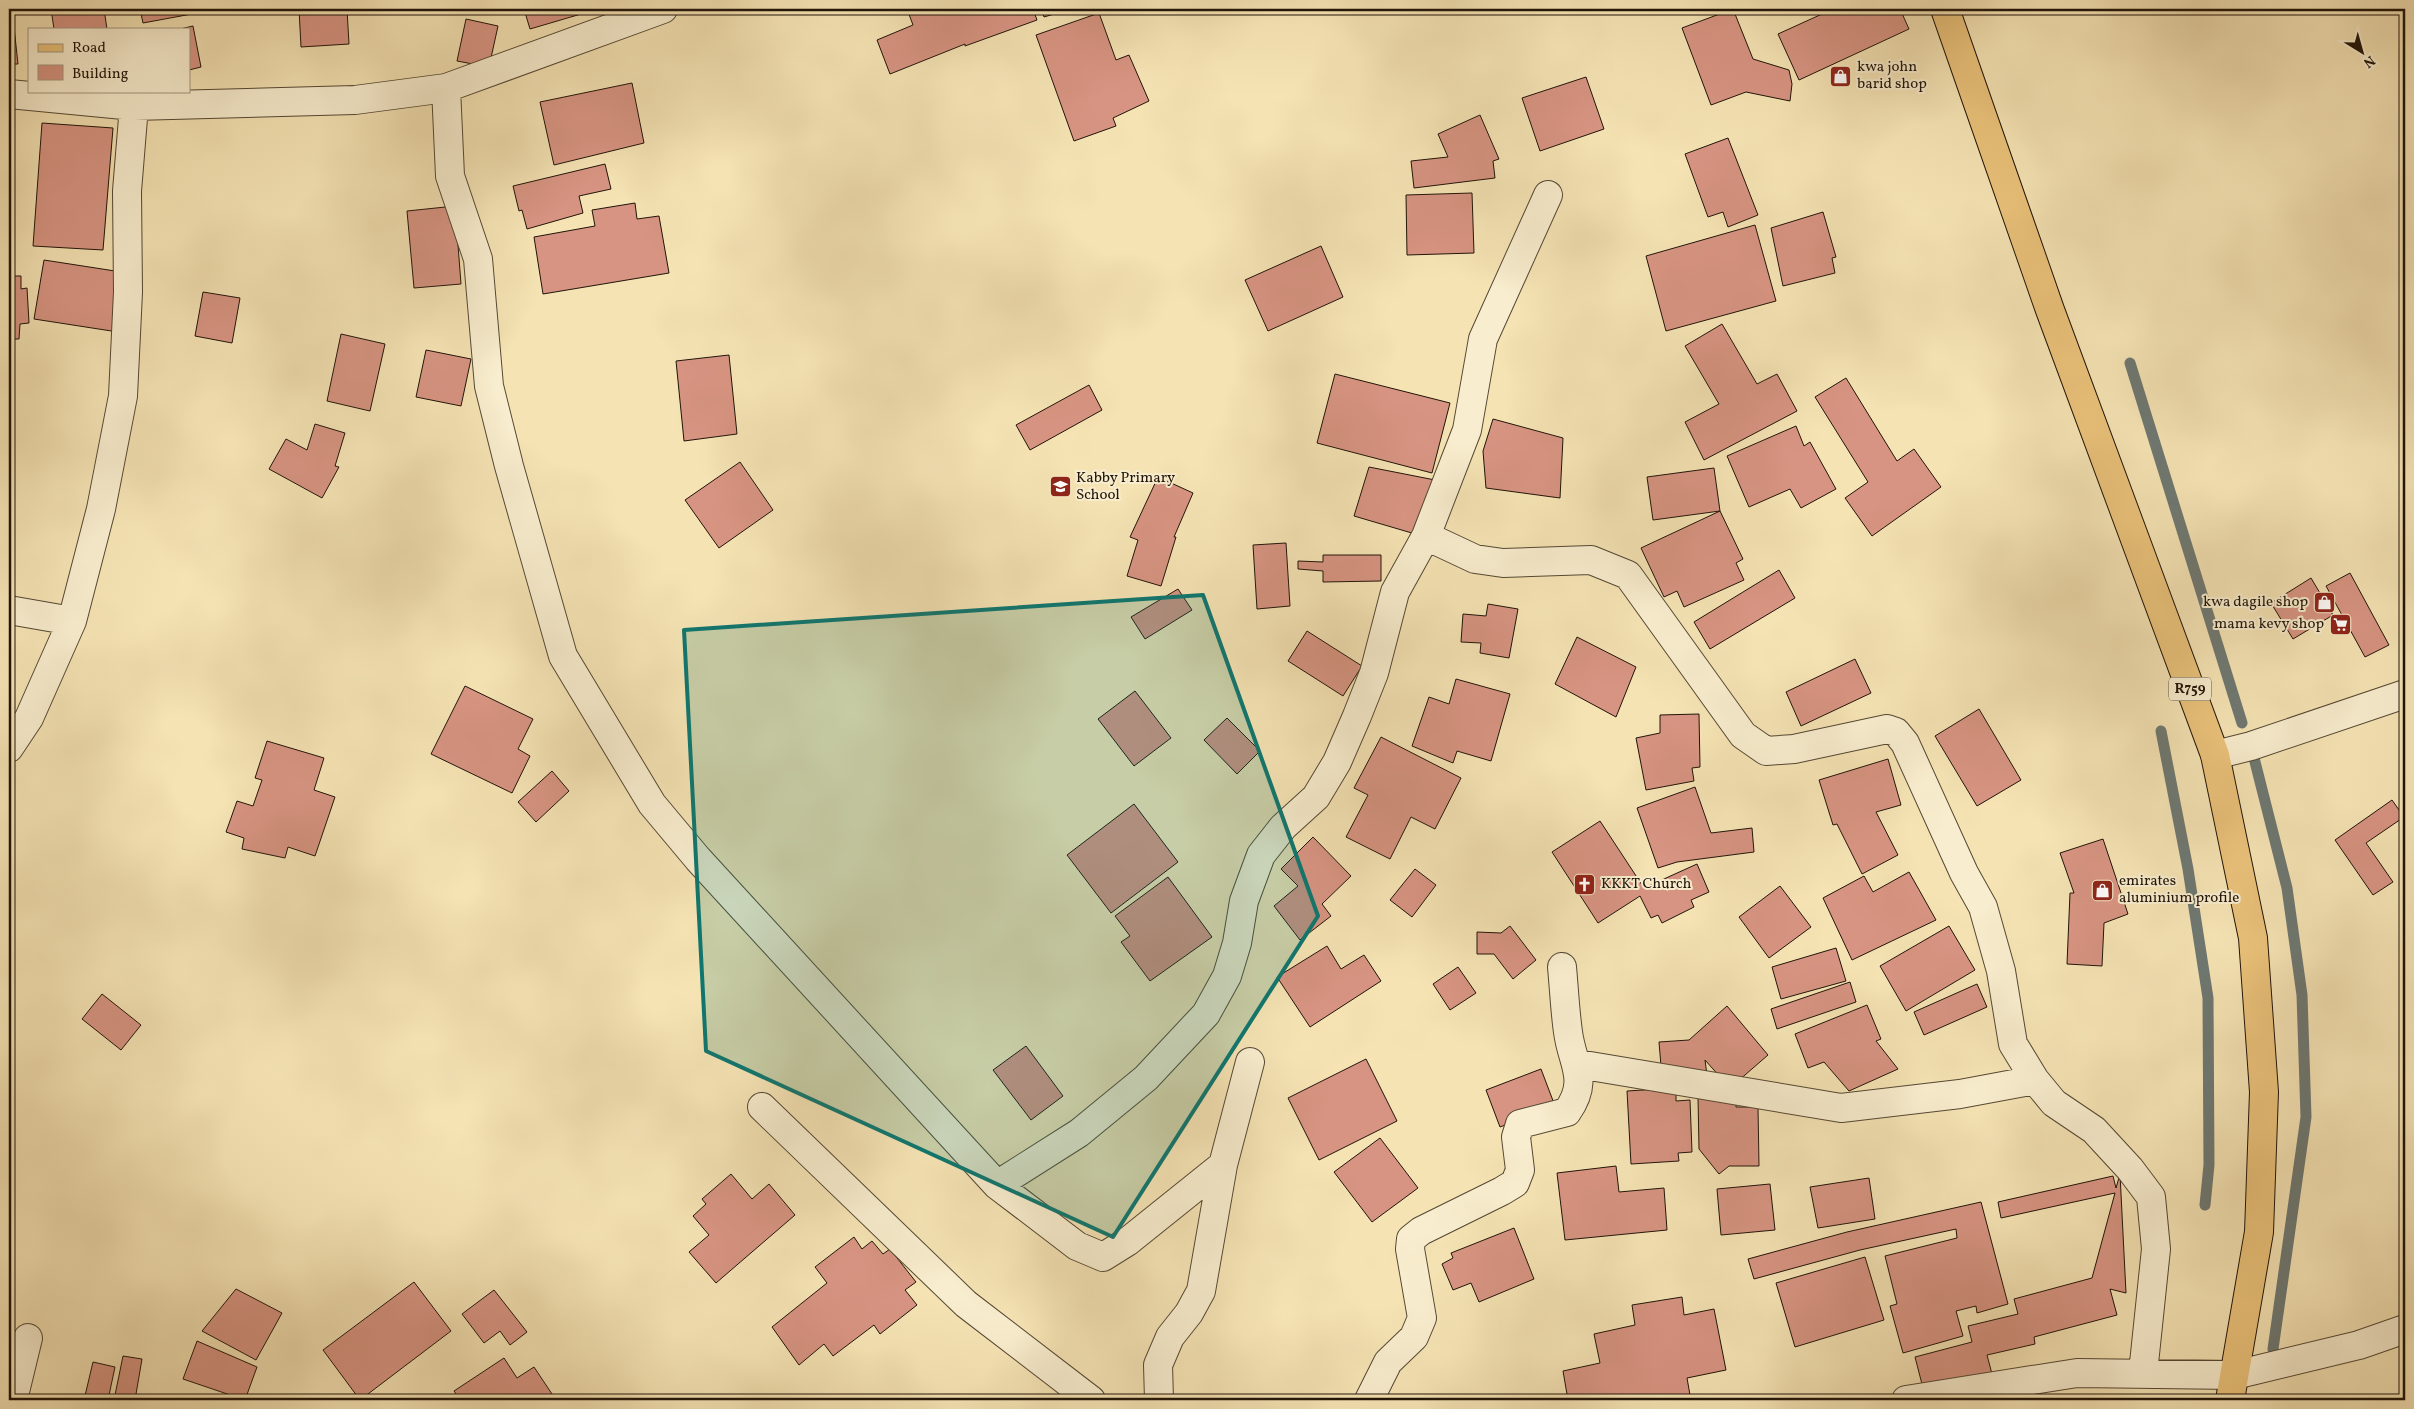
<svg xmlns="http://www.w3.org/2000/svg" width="2414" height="1409" font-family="Vollkorn,serif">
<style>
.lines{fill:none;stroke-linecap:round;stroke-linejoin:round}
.stream{stroke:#6e7872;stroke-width:11}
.building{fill:#d79482;stroke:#201408}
.minor-casing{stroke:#554833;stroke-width:30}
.major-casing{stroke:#201408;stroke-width:30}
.minor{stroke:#f8edce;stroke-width:28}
.major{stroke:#eac27a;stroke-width:28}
.marked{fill:#0f766e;fill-opacity:0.2;stroke:#0f766e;stroke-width:4;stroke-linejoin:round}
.labels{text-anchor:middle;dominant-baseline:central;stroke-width:4;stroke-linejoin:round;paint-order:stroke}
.shield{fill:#f8edce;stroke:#615543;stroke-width:1}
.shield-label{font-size:14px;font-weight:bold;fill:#201408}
.poi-label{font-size:15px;fill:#201408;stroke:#f8edce;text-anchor:start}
</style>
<rect width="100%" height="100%" fill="#f5e3b4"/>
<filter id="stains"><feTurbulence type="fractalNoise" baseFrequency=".004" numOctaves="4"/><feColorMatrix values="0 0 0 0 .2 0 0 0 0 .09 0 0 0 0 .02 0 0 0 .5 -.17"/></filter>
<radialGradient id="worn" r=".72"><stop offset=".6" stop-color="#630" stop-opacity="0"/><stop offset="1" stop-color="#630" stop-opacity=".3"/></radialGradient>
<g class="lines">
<path class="stream" d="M2130,363L2242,723
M2161,731L2188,869L2208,998L2209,1165L2205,1205
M2251,746L2287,888L2302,995L2306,1117L2273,1349"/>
</g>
<path class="building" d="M9,9H12L18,64H9Z
M51,9H104L107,29H54Z
M140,9H207L208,11L143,23Z
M299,9H347L349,44L301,47Z
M524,9H598L530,29Z
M907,9H1033L1037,20L965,46V44L890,74L877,40L913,25Z
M1041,9H1071L1044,17Z
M1733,9L1753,59L1789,70L1792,84L1790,101L1746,92L1711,105L1682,28Z
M1833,9H1900L1909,29L1799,80L1778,34Z
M1099,13L1116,60L1129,55L1149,101L1113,118L1116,126L1074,141L1036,35Z
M466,19L498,26L489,67L457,61Z
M193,26L201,67L189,70V29H180Z
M1586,77L1604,129L1540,151L1522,98Z
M632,83L644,143L554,165L540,102Z
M1480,115L1499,159L1493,161L1495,178L1414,188L1411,161L1448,157L1438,134Z
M42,123L113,128L103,250L33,246Z
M1728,138L1758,215L1728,227L1723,212L1708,217L1685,154Z
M605,164L611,189L579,196L583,213L527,229L522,210L519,211L513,186Z
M1472,193L1474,253L1407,255L1406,195Z
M635,203L637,219L659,216L669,273L543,294L534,237L595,226L592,210Z
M455,206L461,284L414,288L407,211Z
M1823,212L1836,257L1832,258L1835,273L1783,286L1771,228Z
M1755,225L1776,301L1666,331L1646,256Z
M1321,246L1343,297L1268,331L1245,280Z
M44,260L128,273L118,332L34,319Z
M9,276H21V289L27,288L29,323L20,324L19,339H9Z
M203,292L240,298L232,343L195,336Z
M1722,324L1757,384L1777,374L1797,411L1704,460L1685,422L1719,404L1685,346Z
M341,334L385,344L370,411L327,401Z
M426,350L471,359L461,406L416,397Z
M729,355L737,434L684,441L676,361Z
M1335,374L1450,403L1432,473L1317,443Z
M1846,378L1897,461L1914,449L1941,487L1872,536L1845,498L1868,482L1815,397Z
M1089,385L1102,410L1030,450L1016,425Z
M1493,419L1563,438L1560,498L1486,488L1483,451Z
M315,424L345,433L335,466L339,467L322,498L269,469L286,439L307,450Z
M1796,426L1804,446L1810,442L1836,489L1801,508L1790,489L1749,507L1727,456Z
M740,462L773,510L719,548L685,500Z
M1369,467L1435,480L1422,536L1354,516Z
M1714,468L1720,511L1653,520L1647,477Z
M1158,477L1193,493L1174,537H1176L1161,586L1127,576L1138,540L1130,537Z
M1720,511L1743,559L1736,563L1744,580L1684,607L1677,591L1664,597L1641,548Z
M1286,543L1290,606L1257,609L1253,545Z
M1323,555H1381V581L1323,582V571L1298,569V561L1323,562Z
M1779,570L1795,598L1710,649L1694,622Z
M2350,573L2389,645L2365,657L2326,586Z
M2311,578L2333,615L2293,639L2271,603Z
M1178,589L1192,610L1145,639L1131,617Z
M1488,604L1518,609L1509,658L1480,653L1481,643L1461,642L1463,614L1486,616Z
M1307,631L1362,666L1343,696L1288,661Z
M1577,637L1636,667L1616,717L1555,684Z
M1855,659L1871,693L1801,726L1786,692Z
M1456,679L1510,694L1491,761L1457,751L1453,763L1412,746L1429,697L1449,704Z
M465,686L533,719L518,749L530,756L512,793L431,754Z
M1135,691L1171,738L1134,766L1098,719Z
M1979,709L2021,780L1977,806L1935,736Z
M1699,714L1700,767L1692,768L1694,781L1646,790L1636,738L1660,733V715Z
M1227,718L1260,751L1237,774L1204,740Z
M1381,737L1461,778L1435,829L1411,817L1390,859L1346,837L1368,795L1354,788Z
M267,741L324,758L314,790L335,797L315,856L288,847L285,858L242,849L244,838L226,832L237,801L253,806L262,780L255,778Z
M1888,759L1901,805L1876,812L1898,855L1862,874L1837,824L1833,825L1819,780Z
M552,771L569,791L536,822L518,802Z
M1695,787L1711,833L1752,828L1754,852L1677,862L1658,868L1637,808Z
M2392,800L2404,817L2366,843L2393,882L2373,895L2335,840Z
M1134,804L1178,862L1111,913L1067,855Z
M1600,821L1644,888L1697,864L1709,892L1691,900L1694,907L1662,923L1658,915L1651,918L1640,896L1598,923L1552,852Z
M1313,837L1351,876L1322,904L1331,916L1300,940L1274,906L1298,886L1281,869Z
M2103,839L2128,914L2104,923L2102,966L2067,964L2070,893H2074L2060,853Z
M1415,869L1436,885L1412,917L1390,900Z
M1909,872L1936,920L1852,960L1823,898L1864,876L1873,892Z
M1168,877L1212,937L1150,981L1121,942L1130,936L1115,916Z
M1780,886L1811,927L1769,958L1739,917Z
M1510,926L1536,960L1513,979L1494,954H1477V932L1501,933Z
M1949,926L1975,970L1906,1011L1880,966Z
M1327,946L1341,969L1364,955L1381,981L1310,1027L1277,977Z
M1836,948L1846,981L1781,999L1772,967Z
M1458,967L1476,993L1450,1010L1433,984Z
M1850,982L1856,1002L1777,1029L1771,1009Z
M1977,984L1987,1007L1924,1035L1914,1012Z
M102,994L141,1025L121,1050L82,1019Z
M1867,1005L1881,1039L1876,1041L1898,1069L1849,1091L1824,1062L1808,1068L1795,1034Z
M1727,1006L1768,1055L1730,1088L1705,1060L1707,1075L1662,1078L1659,1042L1689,1040Z
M1026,1046L1063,1096L1031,1120L993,1070Z
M1366,1059L1397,1121L1319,1160L1288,1098Z
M1541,1069L1555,1106L1500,1127L1486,1090Z
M1676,1088V1101L1690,1100L1692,1152L1678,1153L1679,1161L1631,1164L1627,1091Z
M1736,1096V1107H1758L1759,1166H1729L1719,1174L1699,1149L1698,1097Z
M1380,1138L1418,1188L1372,1222L1334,1172Z
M1616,1166L1619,1192L1664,1188L1667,1230L1565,1240L1557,1173Z
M731,1174L752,1199L769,1184L795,1215L716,1283L689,1252L709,1235L693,1216L706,1204L702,1199Z
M2120,1174L2126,1293L2110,1289L2117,1315L2034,1337L2035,1344L1987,1355L1992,1374L1924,1392L1915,1357L1972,1342L1968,1326L2018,1314L2014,1299L2092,1278L2115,1193L2001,1218L1998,1202L2113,1176L2116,1188Z
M1869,1178L1875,1219L1818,1228L1810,1187Z
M1770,1184L1775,1230L1721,1235L1717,1189Z
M1981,1202L2008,1304L1977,1313L1976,1306L1956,1311L1963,1336L1903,1353L1890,1306L1897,1304L1885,1256L1957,1238L1956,1229L1860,1250L1754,1279L1748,1259L1847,1232Z
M1514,1228L1534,1279L1479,1302L1471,1283L1453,1290L1442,1264L1453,1258L1451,1253Z
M854,1237L862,1249L872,1241L883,1254L890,1249L916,1282L905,1290L917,1305L880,1334L874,1325L833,1356L824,1344L799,1365L772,1327L827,1283L815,1267Z
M1865,1257L1884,1320L1795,1347L1776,1283Z
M414,1282L451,1331L360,1400L323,1350Z
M236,1289L282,1313L256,1360L202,1331Z
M494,1290L527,1332L510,1345L500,1331L484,1343L462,1314Z
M1682,1297L1684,1315L1714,1309L1726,1370L1687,1378L1690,1395L1662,1400H1568L1563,1371L1600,1363L1594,1334L1635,1325L1632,1305Z
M197,1341L257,1367L245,1400L183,1379Z
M123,1356L142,1359L135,1400H114Z
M504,1358L517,1378L534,1367L552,1394L543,1400H460L454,1391Z
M93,1362L115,1367L108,1400H84Z"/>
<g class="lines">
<defs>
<path id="minor" d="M446,88L450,176L478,259L489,386L509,466L563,656L652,804L698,859L997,1185L1077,1246L1103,1257L1127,1242L1223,1165
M9,94L134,106L355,100L446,88L663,9
M1426,536L1475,559L1503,563L1591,560L1628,575L1743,735L1766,751L1794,749L1887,729L1896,732L1905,743L1964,873L1983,907L2001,971L2013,1044L2035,1080L2054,1103L2094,1130L2130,1169L2151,1197L2156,1249L2143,1373
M9,610L72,621
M9,748L29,718L72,621L101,509L123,396L128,292L127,191L134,106
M2215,755L2251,746L2405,694
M1578,1064L1841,1108L1960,1094L2035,1080
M762,1107L966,1304L1091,1400
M997,1185L1079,1133L1146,1078L1206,1014L1227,976L1237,943L1244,901L1261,855L1283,827L1316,797L1337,762L1357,716L1374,673L1395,592L1426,536L1467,430L1483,339L1548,195
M13,1400L28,1338
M1159,1400L1158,1365L1170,1337L1189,1313L1201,1291L1223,1165L1250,1062
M1369,1400L1388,1362L1414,1337L1422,1318L1410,1249L1411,1239L1421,1231L1502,1191L1515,1183L1520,1170L1516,1137L1520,1124L1567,1112C1590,1080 1572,1064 1568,1032C1565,1011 1564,988 1562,967
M1906,1400L2077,1373L2235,1375L2359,1345L2405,1329"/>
<path id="major" d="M1945,9L2050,310L2215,755L2253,938L2264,1092L2259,1232L2230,1400"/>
</defs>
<use href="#minor" class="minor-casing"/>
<use href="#major" class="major-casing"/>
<use href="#minor" class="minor"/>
<use href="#major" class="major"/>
</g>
<path class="marked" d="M1203,595L1318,916L1113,1237L706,1051L684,630Z"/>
<defs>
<symbol id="shop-square" viewBox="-11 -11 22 22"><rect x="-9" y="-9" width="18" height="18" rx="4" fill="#8f2418" stroke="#f8edce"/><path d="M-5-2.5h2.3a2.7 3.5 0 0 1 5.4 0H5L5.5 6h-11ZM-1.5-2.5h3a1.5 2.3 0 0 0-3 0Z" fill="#fff"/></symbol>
<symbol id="school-square" viewBox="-11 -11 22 22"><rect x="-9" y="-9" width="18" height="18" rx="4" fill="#8f2418" stroke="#f8edce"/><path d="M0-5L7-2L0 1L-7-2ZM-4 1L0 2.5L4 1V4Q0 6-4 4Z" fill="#fff"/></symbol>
<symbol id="supermarket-square" viewBox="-11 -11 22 22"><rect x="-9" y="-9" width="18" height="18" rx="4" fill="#8f2418" stroke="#f8edce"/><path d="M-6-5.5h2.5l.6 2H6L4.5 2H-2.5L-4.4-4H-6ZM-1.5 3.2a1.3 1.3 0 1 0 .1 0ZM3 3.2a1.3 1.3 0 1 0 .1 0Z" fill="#fff"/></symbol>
<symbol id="church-square" viewBox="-11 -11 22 22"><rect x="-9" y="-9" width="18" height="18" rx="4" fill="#8f2418" stroke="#f8edce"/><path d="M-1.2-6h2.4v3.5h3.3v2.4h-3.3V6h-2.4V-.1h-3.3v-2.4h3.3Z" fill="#fff"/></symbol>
</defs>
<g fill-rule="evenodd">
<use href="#shop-square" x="1828" y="64" width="25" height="25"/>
<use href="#school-square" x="1048" y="474" width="25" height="25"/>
<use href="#shop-square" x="2312" y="590" width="25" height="25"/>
<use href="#supermarket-square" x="2328" y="612" width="25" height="25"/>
<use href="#church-square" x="1572" y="872" width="25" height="25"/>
<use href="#shop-square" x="2090" y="878" width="25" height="25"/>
</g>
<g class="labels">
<rect class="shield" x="2169" y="677.5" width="42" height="23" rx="4"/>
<g class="shield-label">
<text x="2190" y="689">R759</text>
</g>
<g class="poi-label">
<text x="1857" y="67">kwa john<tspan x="1857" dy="17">barid shop</tspan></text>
<text x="1076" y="478">Kabby Primary<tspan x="1076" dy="17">School</tspan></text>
<text x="2308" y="602" text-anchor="end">kwa dagile shop</text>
<text x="2324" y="624" text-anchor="end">mama kevy shop</text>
<text x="2119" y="881">emirates<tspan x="2119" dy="17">aluminium profile</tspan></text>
<text x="1601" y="884">KKKT Church</text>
</g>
</g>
<rect width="2414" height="1409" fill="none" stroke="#f5e3b4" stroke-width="30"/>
<rect x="10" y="10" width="2394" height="1389" fill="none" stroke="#201408" stroke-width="2.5"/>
<rect x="15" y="15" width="2384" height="1379" fill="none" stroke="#201408"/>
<rect x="28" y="28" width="162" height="65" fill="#f8edce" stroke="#a2967f"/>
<rect x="38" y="44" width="25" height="8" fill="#eac27a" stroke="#a2967f"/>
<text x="72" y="52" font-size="15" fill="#201408">Road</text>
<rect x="38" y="65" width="25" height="15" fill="#d79482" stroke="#a2967f"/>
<text x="72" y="78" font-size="15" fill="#201408">Building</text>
<g transform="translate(2362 52) rotate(143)" stroke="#f8edce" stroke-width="4" paint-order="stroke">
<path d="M0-4L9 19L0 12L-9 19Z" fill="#201408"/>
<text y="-8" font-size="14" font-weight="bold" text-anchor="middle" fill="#201408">N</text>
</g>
<rect width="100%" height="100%" filter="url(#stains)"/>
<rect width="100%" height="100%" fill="url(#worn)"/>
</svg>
